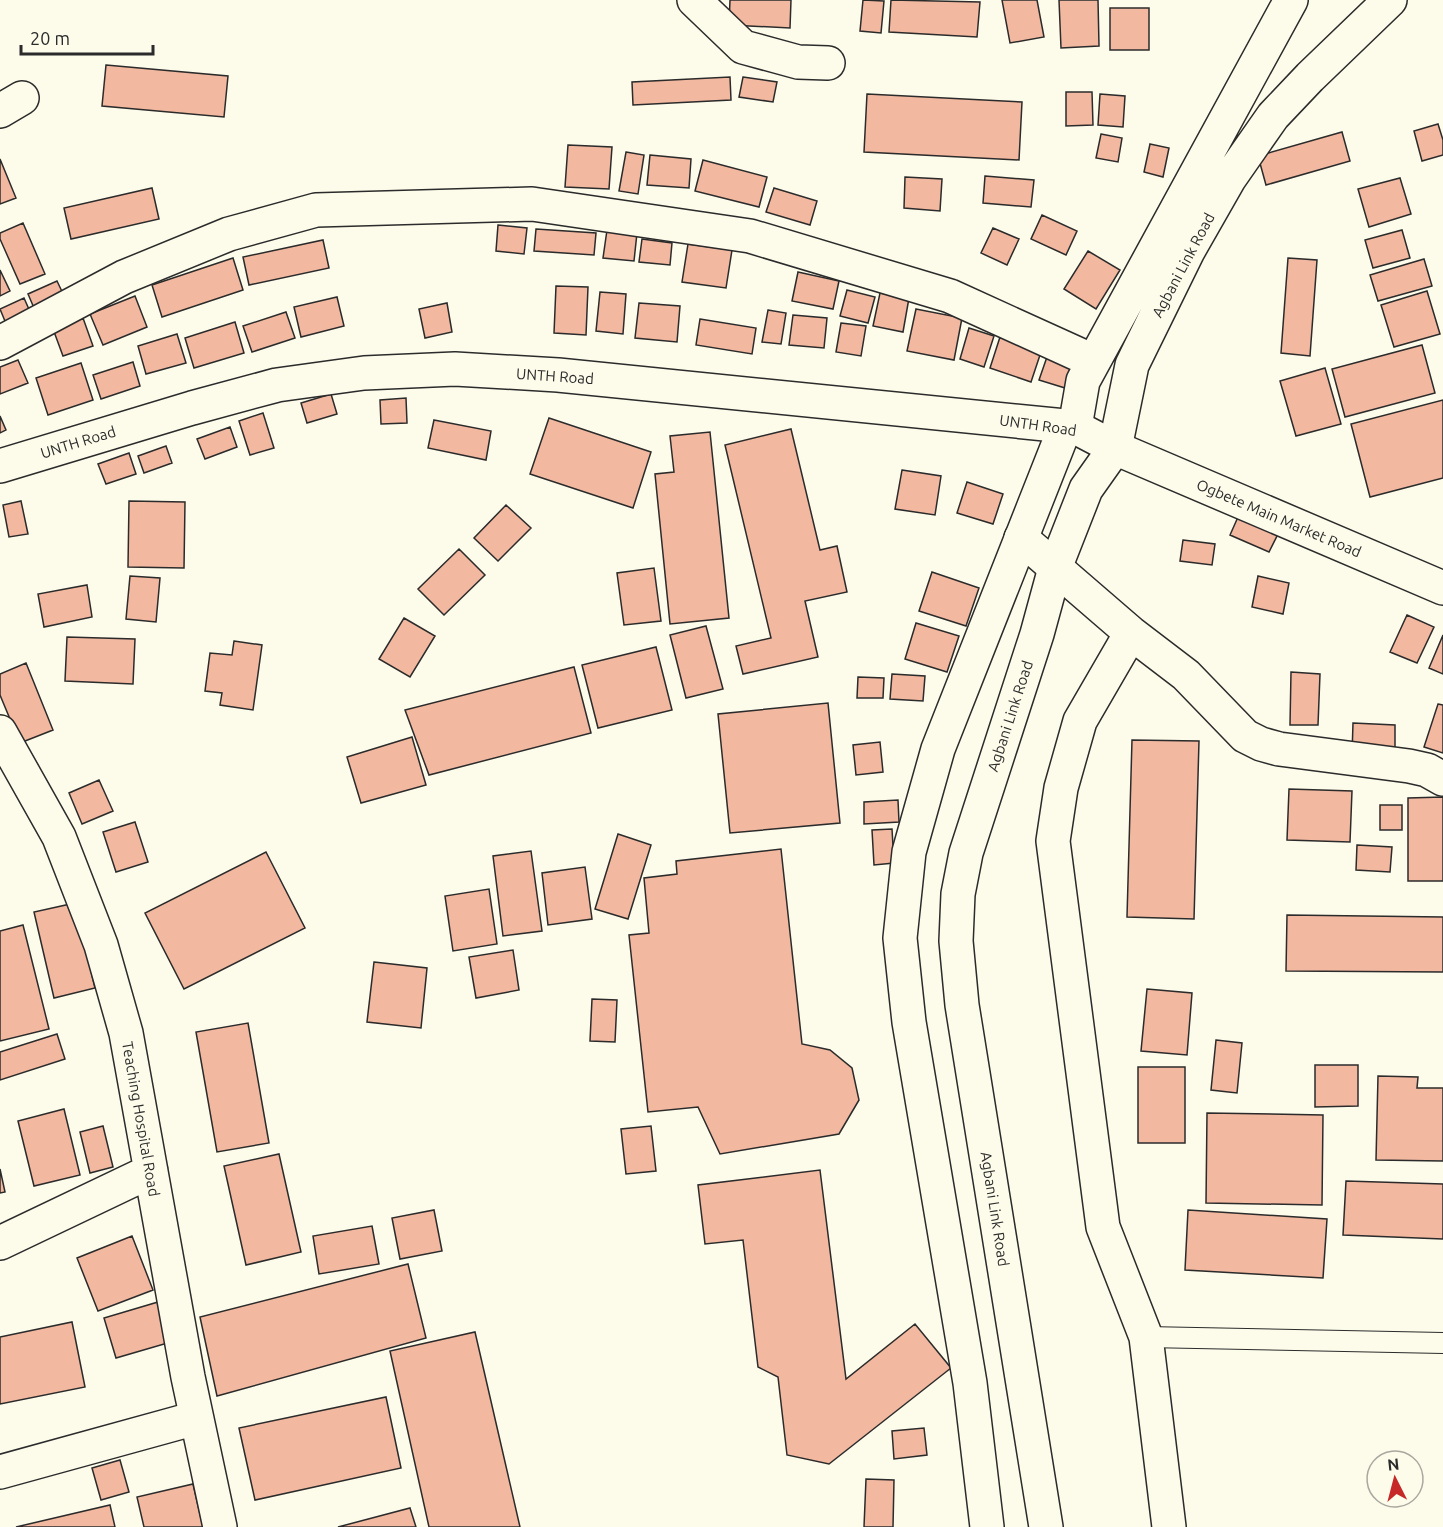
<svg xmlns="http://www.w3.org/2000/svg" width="1443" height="1527" font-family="Ubuntu,sans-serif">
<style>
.building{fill:#f2b8a0;stroke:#2b2b2b;stroke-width:1.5}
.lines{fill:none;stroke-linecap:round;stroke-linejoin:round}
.service-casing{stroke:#2b2b2b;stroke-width:22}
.minor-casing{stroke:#2b2b2b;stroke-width:36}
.tertiary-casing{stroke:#2b2b2b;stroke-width:36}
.primary-casing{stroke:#2b2b2b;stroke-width:36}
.service{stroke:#fdfbea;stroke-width:20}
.minor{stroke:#fdfbea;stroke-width:33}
.tertiary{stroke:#fdfbea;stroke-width:33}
.primary{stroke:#fdfbea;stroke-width:33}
.labels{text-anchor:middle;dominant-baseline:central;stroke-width:4.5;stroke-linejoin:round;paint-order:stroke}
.street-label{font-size:15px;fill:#2b2b2b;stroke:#fdfbea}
</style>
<rect width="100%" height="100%" fill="#fdfbea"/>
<path class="building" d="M730,0H791L790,28L729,25Z
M863,0L884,1L881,33L860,31Z
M891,0L980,2L977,37L889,32Z
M1002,0H1037L1044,37L1010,43Z
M1059,0H1098L1099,46L1061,48Z
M1110,8H1149V50H1110Z
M106,65L228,76L224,117L102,106Z
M730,77L731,100L633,105L632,82Z
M743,77L777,82L773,102L739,97Z
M1066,92H1092L1093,125L1066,126Z
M867,94L1022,102L1019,160L864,152Z
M1100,94L1125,96L1123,127L1098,125Z
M1438,124L1443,140V155L1422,161L1414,131Z
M1342,132L1350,161L1266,185L1258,156Z
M1101,134L1122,138L1118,162L1096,158Z
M1150,144L1169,148L1163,177L1144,172Z
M568,145L612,147L609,189L565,187Z
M626,152L644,155L638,194L619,191Z
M650,155L691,159L689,188L647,185Z
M0,159L16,198L0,204Z
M703,160L767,177L759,207L695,191Z
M985,176L1034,180L1031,207L983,203Z
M905,177L942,179L940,211L904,208Z
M1400,178L1411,214L1369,227L1358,189Z
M152,188L159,219L71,239L64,208Z
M774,188L817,201L810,225L766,212Z
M1042,215L1077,231L1066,255L1031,239Z
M23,223L45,274L20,284L0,239V233Z
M498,225L527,228L524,254L496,251Z
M993,228L1019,239L1007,265L981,253Z
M536,229L596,233L594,255L534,251Z
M607,230L637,233L634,261L603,258Z
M1402,230L1410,258L1373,268L1365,240Z
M642,239L672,243L670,265L639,262Z
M323,240L329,268L249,285L243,257Z
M688,244L732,250L726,288L682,282Z
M1088,251L1120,270L1096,309L1064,289Z
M233,258L243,290L162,317L152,285Z
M1288,258L1317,260L1310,356L1281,353Z
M1424,259L1432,286L1378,301L1370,275Z
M0,270L10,291L0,296Z
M798,272L839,281L833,309L792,301Z
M57,281L67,302L37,315L28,294Z
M556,286L588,287L586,335L554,333Z
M847,290L875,297L868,323L840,316Z
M1427,291L1440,334L1394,347L1381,305Z
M600,292L626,294L623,334L596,331Z
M880,293L909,298L903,332L873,326Z
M135,296L147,327L103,345L90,314Z
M337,297L344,326L301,337L294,307Z
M24,298L31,314L7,326L0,309Z
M447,303L452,332L425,338L419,309Z
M639,303L680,306L677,342L635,338Z
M916,309L962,318L954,360L907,351Z
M768,310L786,313L781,344L762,342Z
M286,312L295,338L252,352L243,326Z
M793,315L827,318L824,348L789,345Z
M83,318L93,346L63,356L53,329Z
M700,319L756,328L752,354L696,345Z
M235,322L244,353L194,368L185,338Z
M841,323L866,326L861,356L836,352Z
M969,328L994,336L984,367L960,359Z
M177,334L186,363L146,374L138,346Z
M1000,337L1041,352L1031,382L990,368Z
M1422,345L1435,393L1345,417L1332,369Z
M1048,354L1073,362L1065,388L1039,380Z
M18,360L28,383L0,394V367Z
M133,362L140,386L101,399L93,375Z
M81,363L93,400L48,415L36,378Z
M1325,368L1341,424L1296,436L1280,381Z
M331,394L337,414L307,423L301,403Z
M406,398L407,423L381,424L380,400Z
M1443,400V478L1370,497L1351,424Z
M263,413L274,448L250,455L239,421Z
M0,416L6,430L0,433Z
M549,418L651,452L633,508L530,474Z
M434,420L491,431L486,460L428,448Z
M230,427L237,447L205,459L197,439Z
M791,429L820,550L837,546L847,592L805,601L818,657L743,674L736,646L771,638L725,445Z
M710,432L729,618L670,624L655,474L674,472L670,436Z
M166,446L172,463L144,473L138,456Z
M129,453L136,474L106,484L98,464Z
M902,470L941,476L935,515L895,509Z
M967,482L1003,494L993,524L957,513Z
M21,501L28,534L9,537L3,505Z
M129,501L185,502L184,568L128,567Z
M506,505L531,528L498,561L474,538Z
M1242,508L1282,526L1269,552L1230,535Z
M1183,540L1215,544L1212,565L1180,561Z
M459,549L485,575L444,615L418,589Z
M654,568L661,621L624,625L617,573Z
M932,572L979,588L966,626L919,611Z
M130,576L160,578L156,622L126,619Z
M1258,576L1289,583L1283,614L1252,607Z
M87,585L92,617L44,627L38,594Z
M1407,615L1434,627L1417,663L1390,652Z
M404,618L435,636L410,677L379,659Z
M916,623L959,636L947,672L905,659Z
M706,626L723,689L686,698L670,635Z
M1443,635V674L1429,668Z
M67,637L135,639L133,684L65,681Z
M234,641L262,645L253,710L220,705L222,693L205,691L210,653L232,655Z
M656,647L672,710L598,728L582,665Z
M26,663L53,730L20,743L0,695V674Z
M574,667L591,733L429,775L405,710Z
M1291,672L1320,674L1318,725H1290Z
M892,674L925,676L923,701L890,699Z
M858,677L884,678L883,698H857Z
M828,703L840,823L730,833L718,714Z
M1438,704L1443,705V753L1424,747Z
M1353,723L1395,725V755H1352Z
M412,737L426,785L361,803L347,757Z
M1132,740L1199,741L1194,919L1127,917Z
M880,742L883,772L856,775L853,745Z
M99,780L113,811L82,824L69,793Z
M1289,789L1352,791L1350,842L1287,840Z
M1443,797V881H1408V798Z
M898,800L899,822L864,824V802Z
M1380,805H1402V830H1380Z
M135,822L148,862L116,872L103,832Z
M892,829L894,863L874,865L872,830Z
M618,834L651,845L628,919L595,909Z
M1357,845L1392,847L1390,872L1356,870Z
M781,849L802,1044L830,1050L852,1068L859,1100L839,1134L720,1154L698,1107L648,1112L629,935L649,933L644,878L677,874L676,861Z
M531,851L542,931L503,936L493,856Z
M266,852L305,928L184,989L145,913Z
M585,867L592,919L548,925L542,873Z
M489,889L497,944L453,951L445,896Z
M75,903L95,988L54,998L34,912Z
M1287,915L1443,917V972L1286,971Z
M23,925L49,1029L0,1041V931Z
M513,950L519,990L476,998L469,957Z
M374,962L427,968L421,1028L367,1022Z
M1147,989L1192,993L1187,1055L1141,1051Z
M592,999L617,1000L615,1042L590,1041Z
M248,1023L269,1143L217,1152L196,1032Z
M57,1034L65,1059L0,1080V1052Z
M1216,1040L1242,1043L1237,1093L1211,1090Z
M1315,1065H1358V1106L1315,1107Z
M1138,1067H1185V1143H1138Z
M1378,1076L1418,1077L1417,1088H1443V1161L1376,1160Z
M64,1109L80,1175L34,1186L18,1121Z
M1207,1113L1323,1115L1322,1205L1206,1203Z
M103,1126L113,1167L90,1173L80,1132Z
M651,1126L656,1171L626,1174L621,1129Z
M279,1154L301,1252L246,1265L224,1166Z
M0,1169L5,1192L0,1193Z
M820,1170L846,1379L915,1324L951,1368L829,1464L787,1455L778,1377L758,1367L743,1240L705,1244L698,1185Z
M1346,1181L1443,1184V1239L1343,1235Z
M434,1210L442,1251L400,1259L392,1218Z
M1188,1210L1327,1219L1323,1278L1185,1270Z
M372,1226L379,1264L319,1274L313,1236Z
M132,1236L153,1290L98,1311L77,1258Z
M408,1264L426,1338L217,1396L200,1317Z
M158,1302L171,1342L116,1358L104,1318Z
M72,1322L85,1387L0,1404V1337Z
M475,1332L520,1527H429L390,1351Z
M386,1397L401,1468L255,1500L239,1428Z
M924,1428L927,1455L894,1459L892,1431Z
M120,1460L129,1492L101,1500L92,1468Z
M866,1479L894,1480L893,1527H864Z
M193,1484L203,1527H144L137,1497Z
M110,1505L115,1527H16Z
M410,1508L416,1527H338Z"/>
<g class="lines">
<defs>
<path id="service" d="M1146,1337L1443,1343"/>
<path id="minor" d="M694,0L743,47L798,62L828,63
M0,111L22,98
M0,343L124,277L229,234L316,210L532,204L750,236L950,296L1093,361
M0,466L192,408L277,385L364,373L455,369L558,375L1075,427L1115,448
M1021,538L1131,633L1186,675L1245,736L1261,744L1279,749L1409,766L1427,770L1443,779
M1131,633L1080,721L1061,788L1053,841L1103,1227L1146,1337L1169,1527
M0,732L59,837L101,945L126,1033L188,1377L220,1527
M0,1243L151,1171
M0,1472L196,1418"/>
<path id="tertiary" d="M1115,448L1443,588"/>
<path id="primary" d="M987,1527L970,1383L909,1022L900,938L909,852L938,749L1064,430L1075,427L1083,381L1291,0
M1046,1527L962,1005L956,941L958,894L966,853L1037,634L1055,568L1086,489L1115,448L1132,365L1188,251L1229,179L1273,116L1310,77L1390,0"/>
</defs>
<use href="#service" class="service-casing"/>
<use href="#minor" class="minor-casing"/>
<use href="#tertiary" class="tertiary-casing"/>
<use href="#primary" class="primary-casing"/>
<use href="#service" class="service"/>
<use href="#minor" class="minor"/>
<use href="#tertiary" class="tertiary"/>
<use href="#primary" class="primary"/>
</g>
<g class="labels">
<g class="street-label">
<text transform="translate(1183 265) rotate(-62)">Agbani Link Road</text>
<text transform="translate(555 376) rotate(4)">UNTH Road</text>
<text transform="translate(1038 425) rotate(8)">UNTH Road</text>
<text transform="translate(78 442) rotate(-17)">UNTH Road</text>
<text transform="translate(1279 518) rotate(23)">Ogbete Main Market Road</text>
<text transform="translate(1010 716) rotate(-72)">Agbani Link Road</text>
<text transform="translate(141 1119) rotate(80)">Teaching Hospital Road</text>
<text transform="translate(995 1209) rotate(81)">Agbani Link Road</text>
</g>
</g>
<g transform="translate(1395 1479) rotate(354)"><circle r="28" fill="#fdfbea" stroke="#a9a89e" stroke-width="1.5"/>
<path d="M0-4.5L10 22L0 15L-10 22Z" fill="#c62828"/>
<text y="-9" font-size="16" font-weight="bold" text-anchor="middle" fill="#2b2b2b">N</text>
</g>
<path d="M21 45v9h132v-9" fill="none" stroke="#2b2b2b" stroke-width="3"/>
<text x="30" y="45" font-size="18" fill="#2b2b2b" stroke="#fdfbea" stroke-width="4.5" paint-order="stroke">20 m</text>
</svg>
